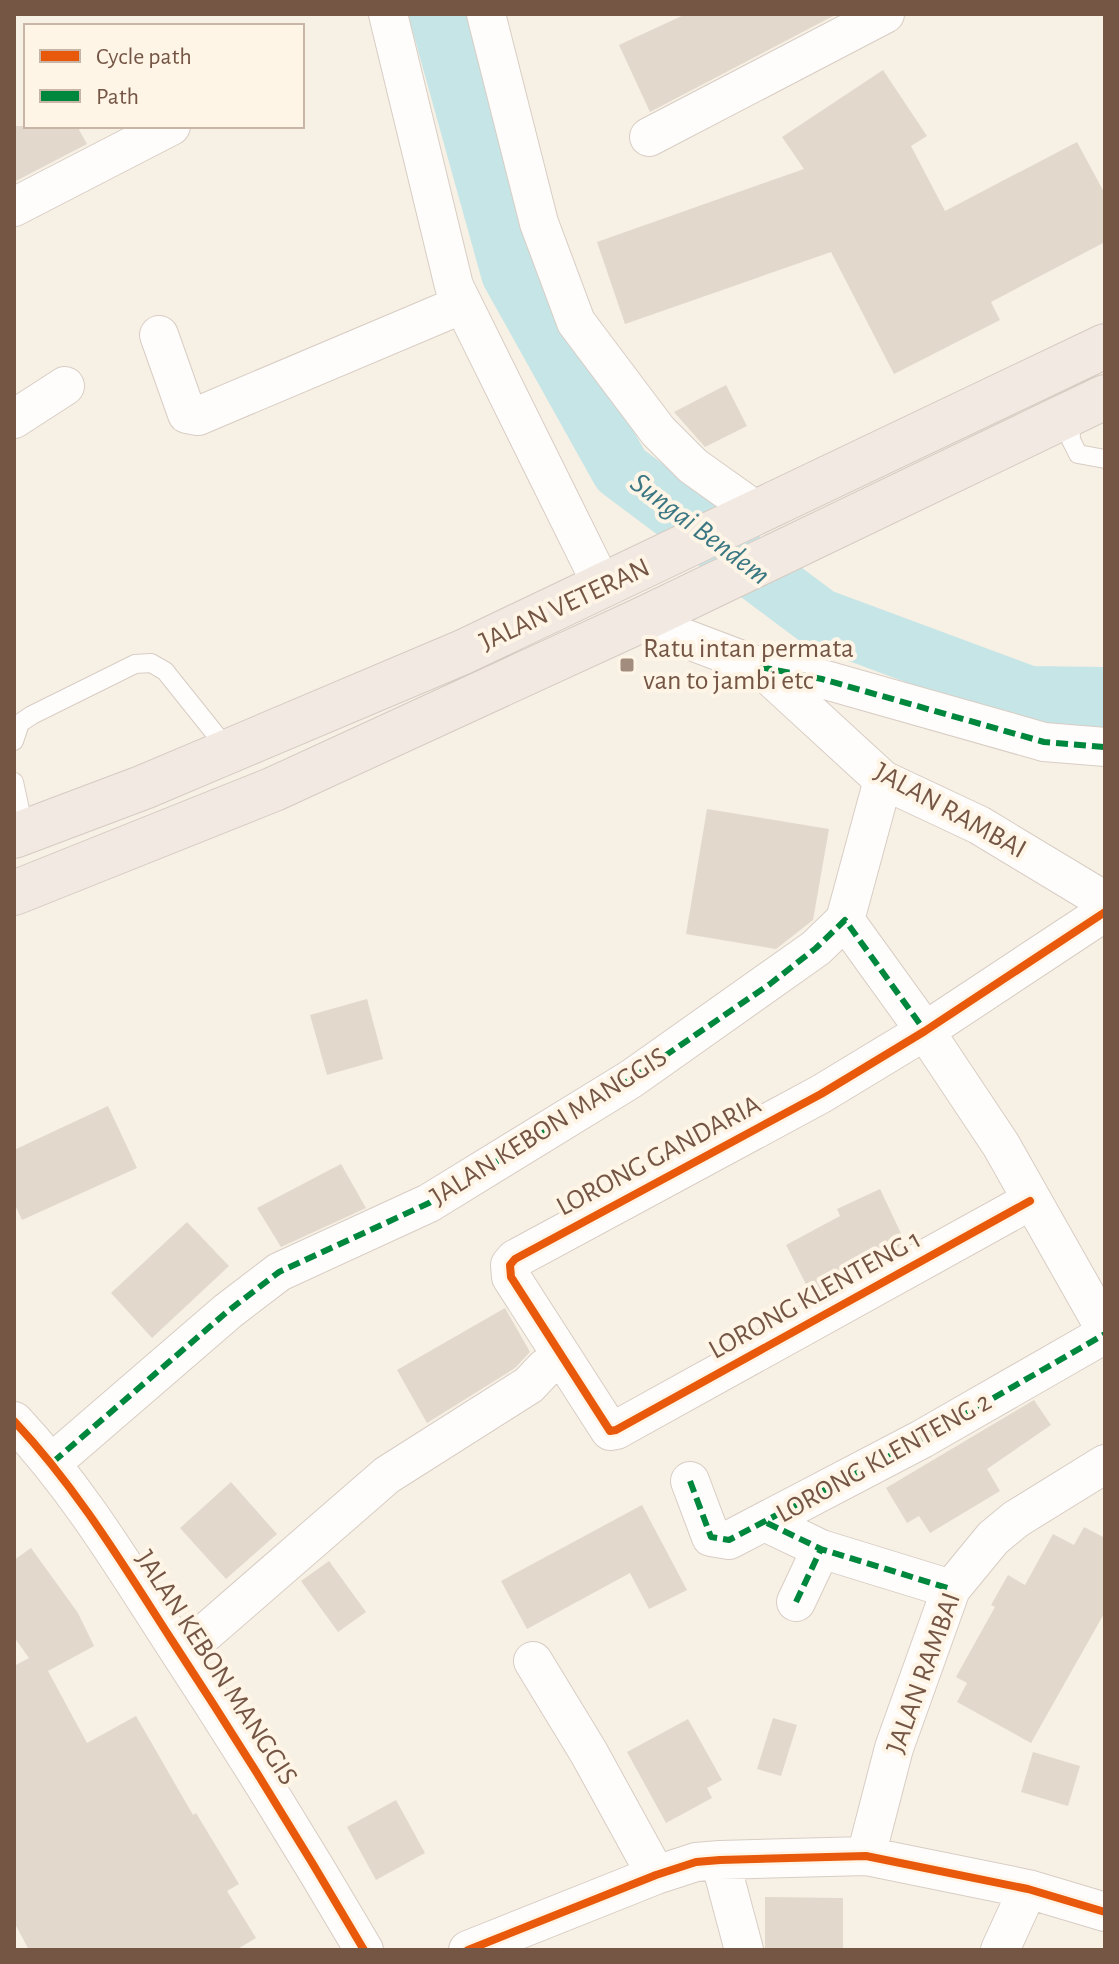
<svg xmlns="http://www.w3.org/2000/svg" width="1119" height="1964" font-family="'Alegreya Sans',sans-serif">
<style>
.lines{fill:none;stroke-linecap:round;stroke-linejoin:round}
.river{stroke:#c6e5e7;stroke-width:60}
.building{fill:#e3d8cc}
.service-casing{stroke:#d8cdc4;stroke-width:20}
.minor-casing{stroke:#d8cdc4;stroke-width:40}
.trunk-casing{stroke:#d5cbc2;stroke-width:46}
.service{stroke:#fefdfb;stroke-width:18}
.minor{stroke:#fefdfb;stroke-width:38}
.trunk{stroke:#f2e9e2;stroke-width:44}
.quiet{stroke:#00873e;stroke-width:6;stroke-dasharray:12 6;stroke-linecap:butt}
.cycleway-casing{stroke:#fff5e6;stroke-width:13}
.cycleway{stroke:#e8590c;stroke-width:8}
.poi-dot{fill:#a28c7d;stroke:#fff5e6;stroke-width:3}
.labels{text-anchor:middle;dominant-baseline:central;stroke-width:8;stroke-linejoin:round;paint-order:stroke}
.street-label{font-size:28px;fill:#755645;stroke:#fff5e6}
.poi-label{font-size:28px;fill:#755645;stroke:#fff5e6;text-anchor:start}
.water-label{font-size:30px;font-style:italic;fill:#3b7783;stroke:#fff5e6}
</style>
<rect width="100%" height="100%" fill="#f7f0e5"/>
<g class="lines">
<path class="river" d="M439,14L511,273L621,470L819,618L1029,696L1105,697"/>
</g>
<path class="building" d="M686,14H837L650,112L619,45Z
M883,70L927,136L911,146L945,211L1077,142L1105,194V242L991,302L1000,320L894,374L831,252L625,324L597,242L804,169L782,137Z
M14,126H77L87,144L14,182Z
M726,385L747,426L705,447L674,412Z
M707,809L829,829L813,920L776,949L686,934Z
M367,999L383,1059L327,1075L310,1015Z
M108,1106L137,1168L22,1220L14,1203V1150Z
M341,1164L366,1208L281,1247L257,1208Z
M880,1189L906,1244L812,1296L786,1245L840,1216L837,1209Z
M187,1222L229,1266L152,1338L111,1293Z
M505,1308L530,1352L515,1368L427,1423L397,1370Z
M1034,1400L1051,1425L987,1469L1000,1491L930,1533L919,1516L907,1523L886,1488Z
M231,1482L277,1534L226,1579L180,1528Z
M642,1505L687,1590L649,1609L630,1573L527,1629L501,1581Z
M1084,1527L1105,1538V1612L1031,1743L957,1702L967,1683L956,1677L995,1607L991,1605L1008,1575L1025,1585L1053,1534L1074,1545Z
M31,1548L78,1613L94,1646L48,1671L87,1743L136,1716L193,1815L196,1813L239,1884L227,1891L256,1938L236,1950H29L14,1922V1666L29,1658L14,1637V1560Z
M329,1561L366,1612L338,1632L301,1581Z
M773,1718L797,1725L781,1776L757,1769Z
M688,1719L722,1780L707,1788L712,1798L666,1823L627,1752Z
M1033,1752L1080,1766L1068,1806L1021,1792Z
M396,1800L425,1853L376,1880L347,1827Z
M765,1897L843,1898V1950H765Z"/>
<g class="lines">
<defs>
<path id="service" d="M1070,414L1071,440L1078,454L1105,459
M14,741L20,723L32,715L135,664L151,663L165,671L229,751
M14,782L25,833"/>
<path id="minor" d="M388,14L454,286L603,587
M486,14L539,223L576,322L658,431L693,466L759,513
M649,137L885,14
M14,207L171,126
M159,335L187,414L198,416L463,304
M14,419L65,386
M639,621L760,667L883,780L979,825L1105,901
M763,667L822,679L1044,742L1105,747
M845,920L925,1031L1001,1145L1105,1329
M1030,1201L616,1430L610,1431L511,1277L510,1265L515,1259L821,1094L925,1031L1105,912
M14,1421C76,1487 122,1563 171,1639C238,1741 302,1844 364,1950
M53,1462L228,1311L279,1272L429,1203L631,1079L816,948L845,920L883,780
M690,1481L711,1537L729,1540L922,1439L1105,1334
M767,1523L821,1549L951,1589
M796,1602L821,1549
M181,1654L387,1475L529,1385L545,1368L563,1361
M533,1661L589,1753L656,1875
M866,1856L894,1748L951,1589L993,1538L1016,1519L1105,1464
M720,1860L744,1950
M468,1950L656,1875L696,1862L720,1860L866,1856L1028,1889L1105,1912
M1000,1950L1028,1889"/>
<path id="trunk" d="M14,836L144,787L463,652L1105,346
M14,893L274,789L639,621L1105,397"/>
</defs>
<use href="#service" class="service-casing"/>
<use href="#minor" class="minor-casing"/>
<use href="#trunk" class="trunk-casing"/>
<use href="#service" class="service"/>
<use href="#minor" class="minor"/>
<use href="#trunk" class="trunk"/>
<path class="quiet" d="M760,667L822,679L1044,742L1105,747
M53,1462L228,1311L279,1272L429,1203L631,1079L770,984L816,948L845,920L925,1031
M690,1481L711,1537L729,1540L922,1439L1105,1334
M767,1523L821,1549L951,1589
M796,1602L821,1549"/>
<defs>
<path id="cycleway" d="M1030,1201L616,1430L610,1431L511,1277L510,1265L515,1259L821,1094L925,1031L1105,912
M14,1421C76,1487 122,1563 171,1639C238,1741 302,1844 364,1950
M468,1950L656,1875L696,1862L720,1860L866,1856L1028,1889L1105,1912"/>
</defs>
<use href="#cycleway" class="cycleway-casing"/>
<use href="#cycleway" class="cycleway"/>
</g>
<rect class="poi-dot" x="619" y="657" width="16" height="16" rx="4"/>
<g class="labels">
<g class="street-label">
<text transform="translate(565 605) rotate(-25)">JALAN VETERAN</text>
<text transform="translate(950 811) rotate(29)">JALAN RAMBAI</text>
<text transform="translate(549 1127) rotate(-32)">JALAN KEBON MANGGIS</text>
<text transform="translate(659 1156) rotate(-28)">LORONG GANDARIA</text>
<text transform="translate(815 1295) rotate(-29)">LORONG KLENTENG 1</text>
<text transform="translate(884 1458) rotate(-29)">LORONG KLENTENG 2</text>
<text transform="translate(216 1668) rotate(57)">JALAN KEBON MANGGIS</text>
<text transform="translate(924 1673) rotate(-70)">JALAN RAMBAI</text>
</g>
<g class="poi-label">
<text x="643" y="649">Ratu intan permata<tspan x="643" dy="32">van to jambi etc</tspan></text>
</g>
<g class="water-label">
<text transform="translate(700 529) rotate(37)">Sungai Bendem</text>
</g>
</g>
<rect width="1119" height="1964" fill="none" stroke="#755645" stroke-width="32"/>
<rect x="24" y="24" width="280" height="104" fill="#fff5e6" stroke="#c8b5a6" stroke-width="2"/>
<rect x="40" y="50" width="40" height="12" fill="#e8590c" stroke="#c8b5a6" stroke-width="2"/>
<text x="96" y="64" font-size="24" fill="#755645">Cycle path</text>
<rect x="40" y="90" width="40" height="12" fill="#00873e" stroke="#c8b5a6" stroke-width="2"/>
<text x="96" y="104" font-size="24" fill="#755645">Path</text>
</svg>
